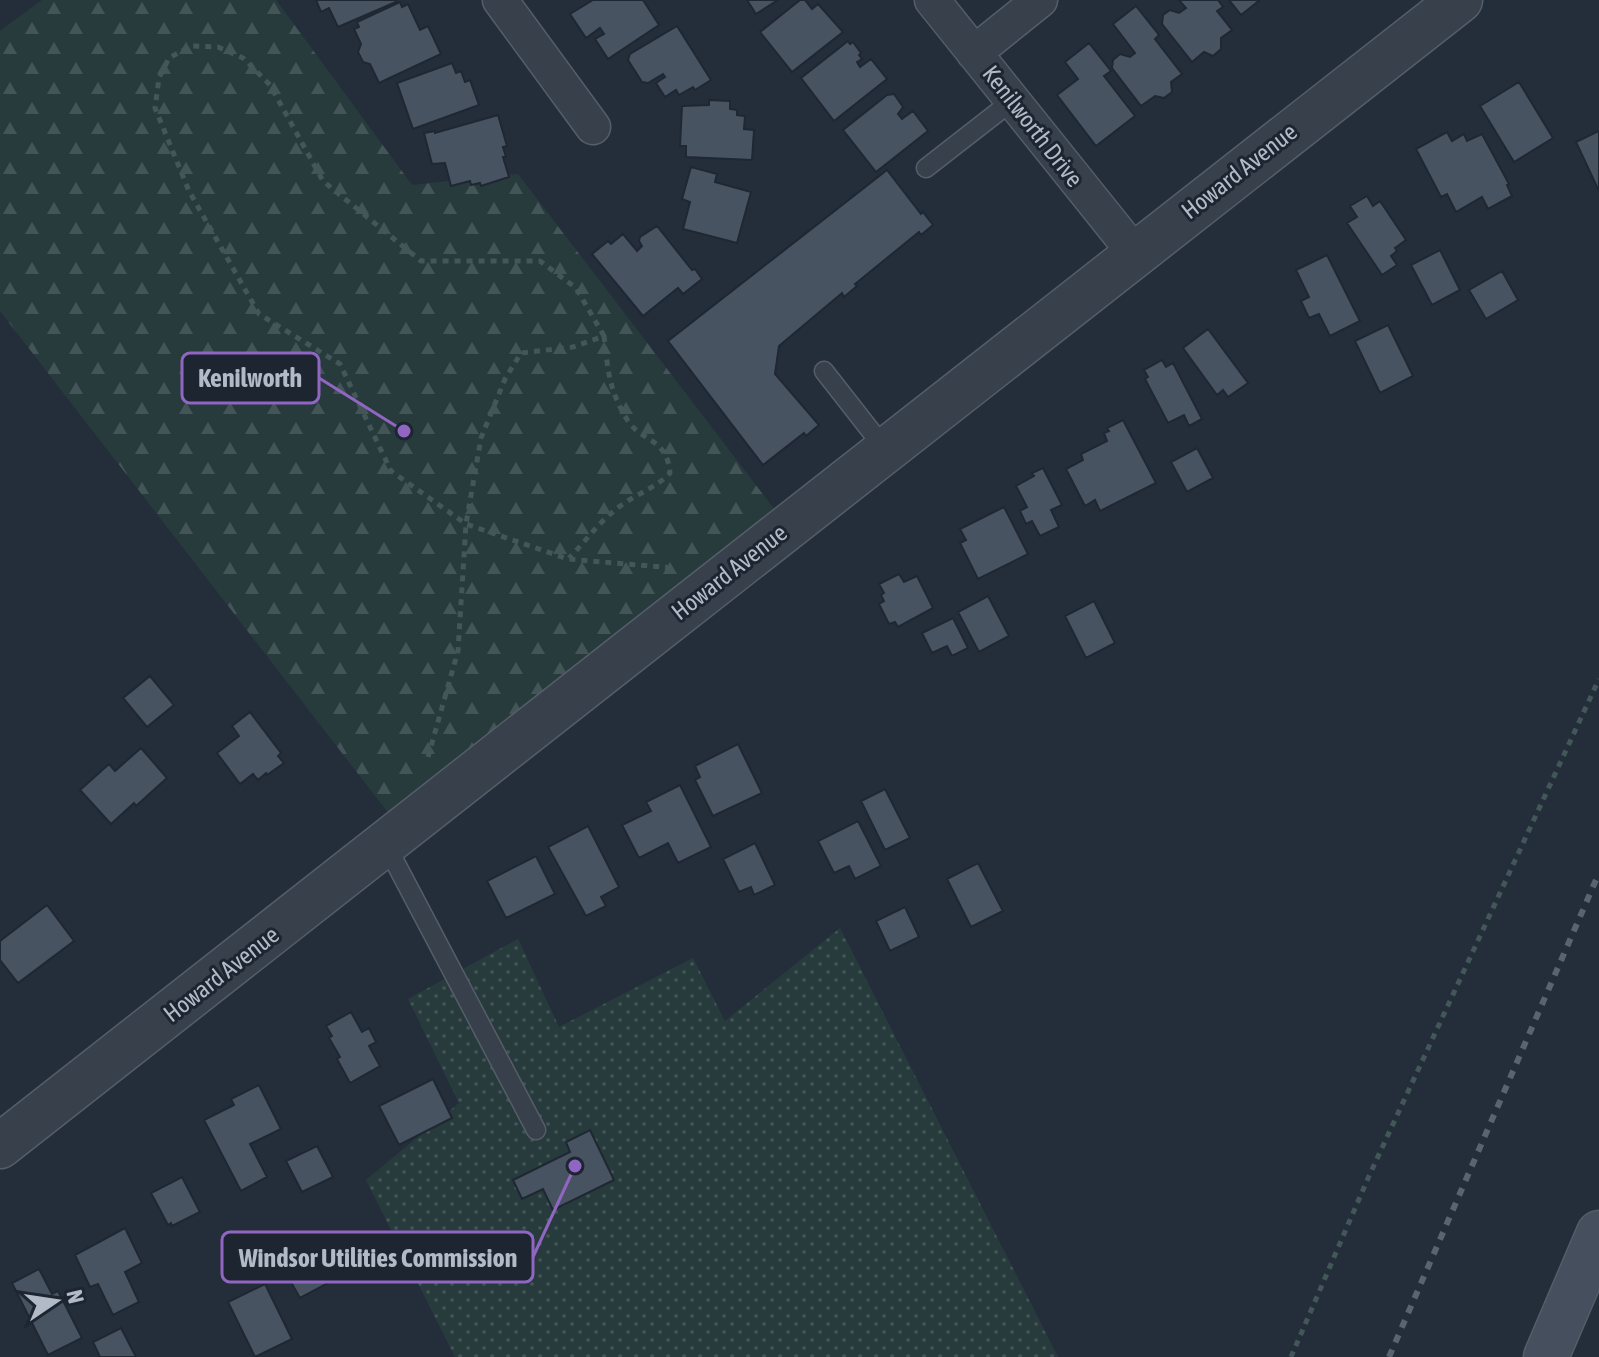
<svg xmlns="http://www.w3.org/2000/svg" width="1599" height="1357" font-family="'Asap Condensed',sans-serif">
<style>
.grass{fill:url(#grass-dots)}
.forest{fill:url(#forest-firs)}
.building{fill:#485362;stroke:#1e2732;stroke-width:2}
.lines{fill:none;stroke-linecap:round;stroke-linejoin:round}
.service-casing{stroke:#555d69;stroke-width:21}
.minor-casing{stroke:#555d69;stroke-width:37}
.tertiary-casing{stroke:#555d69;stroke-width:47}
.secondary-casing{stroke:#555d69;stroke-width:47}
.path{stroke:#435759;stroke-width:5;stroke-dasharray:6 6;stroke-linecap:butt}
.service{stroke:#37404b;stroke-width:18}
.minor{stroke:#37404b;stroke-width:34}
.tertiary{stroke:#37404b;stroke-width:44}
.secondary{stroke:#454f5e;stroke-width:44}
.rail{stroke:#596472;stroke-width:6;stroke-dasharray:8 8;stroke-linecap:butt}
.labels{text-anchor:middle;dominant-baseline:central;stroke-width:6;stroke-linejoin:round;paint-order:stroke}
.street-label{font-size:24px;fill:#b3bac7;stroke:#1c2530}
.leader{fill:none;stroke:#9165c2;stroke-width:3}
.callout-dot{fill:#9165c2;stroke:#1c2530;stroke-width:3}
.callout{fill:#1c2530;stroke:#9165c2;stroke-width:3}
.callout-label{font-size:26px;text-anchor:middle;font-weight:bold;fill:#b3bac7}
</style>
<defs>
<pattern id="grass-dots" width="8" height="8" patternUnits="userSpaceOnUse" patternTransform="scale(2)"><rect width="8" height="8" fill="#273b3d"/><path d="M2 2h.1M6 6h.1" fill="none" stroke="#445558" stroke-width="1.8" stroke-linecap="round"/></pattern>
<pattern id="forest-firs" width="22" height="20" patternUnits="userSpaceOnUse" patternTransform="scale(2)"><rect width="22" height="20" fill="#273b3d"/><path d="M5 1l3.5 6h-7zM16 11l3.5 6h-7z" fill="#445558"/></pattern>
</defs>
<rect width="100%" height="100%" fill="#242e3b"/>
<path class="grass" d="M840,928L1058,1357H455L366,1180L459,1103L408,999L518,939L559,1027L693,958L725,1021Z"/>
<path class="forest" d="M42,0H276L412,185L518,174L778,514L393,819L0,311V31Z"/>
<path class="building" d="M316,0H395L396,2L338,27L329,8L321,12Z
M593,0H643L659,25L608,59L595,39L604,34L600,28L586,38L570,14Z
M747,0H778L756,14Z
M800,0H805L812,9L818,4L843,32L792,72L760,32Z
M1179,0H1218L1223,7L1217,11L1232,30L1221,38V49L1213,56L1204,52L1192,62L1162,24L1163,15L1170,10L1179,13L1186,8Z
M1229,0H1260L1241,15Z
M400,2L402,7L408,4L420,30L428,26L441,54L379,83L370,64L363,62L358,52L361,44L354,29L359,27L357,22Z
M1136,6L1159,35L1155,39L1182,74L1171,82L1172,92L1164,98L1155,96L1141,106L1112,68L1113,60L1120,54L1130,57L1135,53L1113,24Z
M677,26L711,80L695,90L693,87L679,95L676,90L665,97L656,83L665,77L663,74L648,83L642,82L628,60L630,54Z
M848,41L850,44L853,42L861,53L859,55L862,59L857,62L860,67L871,59L887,79L834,121L801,78Z
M1089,43L1111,71L1104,76L1135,116L1096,146L1057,95L1078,79L1065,62Z
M452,63L456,73L461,71L465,82L470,80L479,105L413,129L397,83Z
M1519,82L1553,138L1514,162L1480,106Z
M894,94L903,107L898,114L902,119L913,111L928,131L876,172L843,130L887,95Z
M709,100L730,101V109L737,110V115L745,116L744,129L754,130L752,160L686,157V146H680L682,106L709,105Z
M498,115L507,146L503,147L506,157H503L509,177L481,186L480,183L471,185L470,181L451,186L445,163L432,164L424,133L435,131V133Z
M1599,131V191L1576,142Z
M1447,132L1452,141L1464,134L1467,141L1482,134L1509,184L1507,185L1512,196L1488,209L1482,197L1456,212L1447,194L1441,197L1416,149Z
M691,167L717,174L715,182L751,192L737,243L683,229L690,202L682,199Z
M887,170L921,214L923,212L933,225L921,235L919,232L855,284L857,286L844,297L842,293L779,346L775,374L819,425L806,436L804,433L763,465L668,341Z
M1367,196L1373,206L1380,201L1406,240L1395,248L1397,251L1391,256L1397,265L1382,275L1347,223L1357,217L1350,206Z
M657,226L692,270L695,269L702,279L683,294L678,288L643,316L592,254L608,241L611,244L623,234L637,251L642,246L639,241L640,237Z
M1440,250L1460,290L1432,305L1411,265Z
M1327,255L1360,321L1330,336L1319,314L1309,318L1301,301L1309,297L1296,270Z
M1502,271L1518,300L1486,319L1469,290Z
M1388,325L1413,376L1380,393L1355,341Z
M1208,329L1248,383L1228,397L1223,390L1217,395L1183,348Z
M1162,360L1166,367L1173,363L1202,419L1189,426L1184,415L1168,423L1145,379L1148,377L1144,370Z
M1123,420L1156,483L1100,511L1095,500L1085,506L1066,469L1083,460L1081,454L1107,441L1104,433L1109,431L1107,428Z
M1197,448L1213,478L1187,492L1171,462Z
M1043,468L1062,505L1051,510L1059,527L1040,536L1032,521L1026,524L1020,511L1027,507L1016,486L1034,476L1032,473Z
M1004,507L1028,554L978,579L960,543L966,540L960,529Z
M899,574L904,582L917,576L933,608L898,627L895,622L889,624L879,604L884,601L881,595L884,593L879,584Z
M988,596L1009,636L979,652L958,612Z
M1094,601L1115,643L1086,658L1065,616Z
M953,618L968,648L952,656L947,646L932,653L922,633Z
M150,676L174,705L147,727L123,698Z
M250,712L281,753L278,756L284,763L267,775L266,773L258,780L253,774L240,784L217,753L239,736L232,726Z
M738,744L762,793L713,816L695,780L700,777L695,766Z
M141,748L167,778L136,806L134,803L111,824L80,790L109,764L115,771Z
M680,785L711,847L678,863L668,843L639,858L622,825L651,811L646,802Z
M885,789L910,838L885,850L861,801Z
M858,821L881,866L855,879L849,866L834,873L818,841Z
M588,826L619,887L601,897L606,906L586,916L548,847Z
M755,843L775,885L754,895L751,887L739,892L723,859Z
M536,856L555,894L506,918L487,881Z
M978,863L1003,911L971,927L947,879Z
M47,905L74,941L18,983L0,960V941Z
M905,907L919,937L890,951L876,921Z
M351,1012L362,1032L369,1028L376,1042L369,1046L380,1066L350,1083L337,1059L340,1057L329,1038L332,1036L326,1026Z
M433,1079L452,1118L399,1145L379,1106Z
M259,1085L281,1129L250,1144L267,1177L241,1191L204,1120L234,1105L231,1099Z
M590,1130L614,1180L553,1210L543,1189L522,1199L513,1180L570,1152L566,1142Z
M317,1146L333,1177L302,1192L286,1161Z
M182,1177L200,1212L172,1226L171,1223L168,1225L151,1193Z
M125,1228L142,1263L125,1272L139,1302L113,1315L98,1284L90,1287L75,1255Z
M316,1251L332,1281L300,1298L283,1268Z
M39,1269L52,1294L58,1291L82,1338L48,1355L12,1283Z
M265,1284L292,1339L255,1357L228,1302Z
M121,1328L136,1357H100L93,1342Z"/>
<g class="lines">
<defs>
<path id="service" d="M926,168L1012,101
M824,371L885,449
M386,845L536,1130"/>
<path id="minor" d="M500,0L593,127
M932,0L1134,252
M974,53L1040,0"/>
<path id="tertiary" d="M0,1146C488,766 971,378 1460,0"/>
<path id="secondary" d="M1546,1357L1599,1233"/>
</defs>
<use href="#service" class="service-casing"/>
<use href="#minor" class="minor-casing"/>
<use href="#tertiary" class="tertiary-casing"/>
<use href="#secondary" class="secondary-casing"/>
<path class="path" d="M604,336L576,288L540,261H421L323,181L270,85L243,58L218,47L191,46L169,58L159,78L155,108L189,191L259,314L340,364L391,471L466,524L568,559L674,568
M428,757L458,651L466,524L481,438L505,379L521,353L573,347L604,336C608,371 609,391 628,421C642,442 667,438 670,473C657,487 639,493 623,504C600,520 588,539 569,558
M1291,1357L1369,1176L1599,679"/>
<use href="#service" class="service"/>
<use href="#minor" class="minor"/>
<use href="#tertiary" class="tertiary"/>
<use href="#secondary" class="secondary"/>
<path class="rail" d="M1389,1357L1599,873"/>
</g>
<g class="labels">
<g class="street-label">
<text transform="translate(1033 126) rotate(52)">Kenilworth Drive</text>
<text transform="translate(1239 171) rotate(-38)">Howard Avenue</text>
<text transform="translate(729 572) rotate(-38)">Howard Avenue</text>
<text transform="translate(221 974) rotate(-38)">Howard Avenue</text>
</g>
</g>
<path class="leader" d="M404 431L319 378M575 1166L533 1257"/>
<g class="callout-dot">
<circle cx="404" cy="431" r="8"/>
<circle cx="575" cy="1166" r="8"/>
</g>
<g class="callout">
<rect x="182" y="353" width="137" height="50" rx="8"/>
<rect x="222" y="1232" width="311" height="50" rx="8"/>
</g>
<g class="callout-label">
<text x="250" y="387">Kenilworth</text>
<text x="378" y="1267">Windsor Utilities Commission</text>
</g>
<g transform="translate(56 1301) rotate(77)" stroke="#1c2530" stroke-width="6" paint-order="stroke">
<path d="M0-6L14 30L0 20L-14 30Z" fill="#b3bac7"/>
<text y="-12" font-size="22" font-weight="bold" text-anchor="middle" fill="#b3bac7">N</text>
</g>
</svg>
